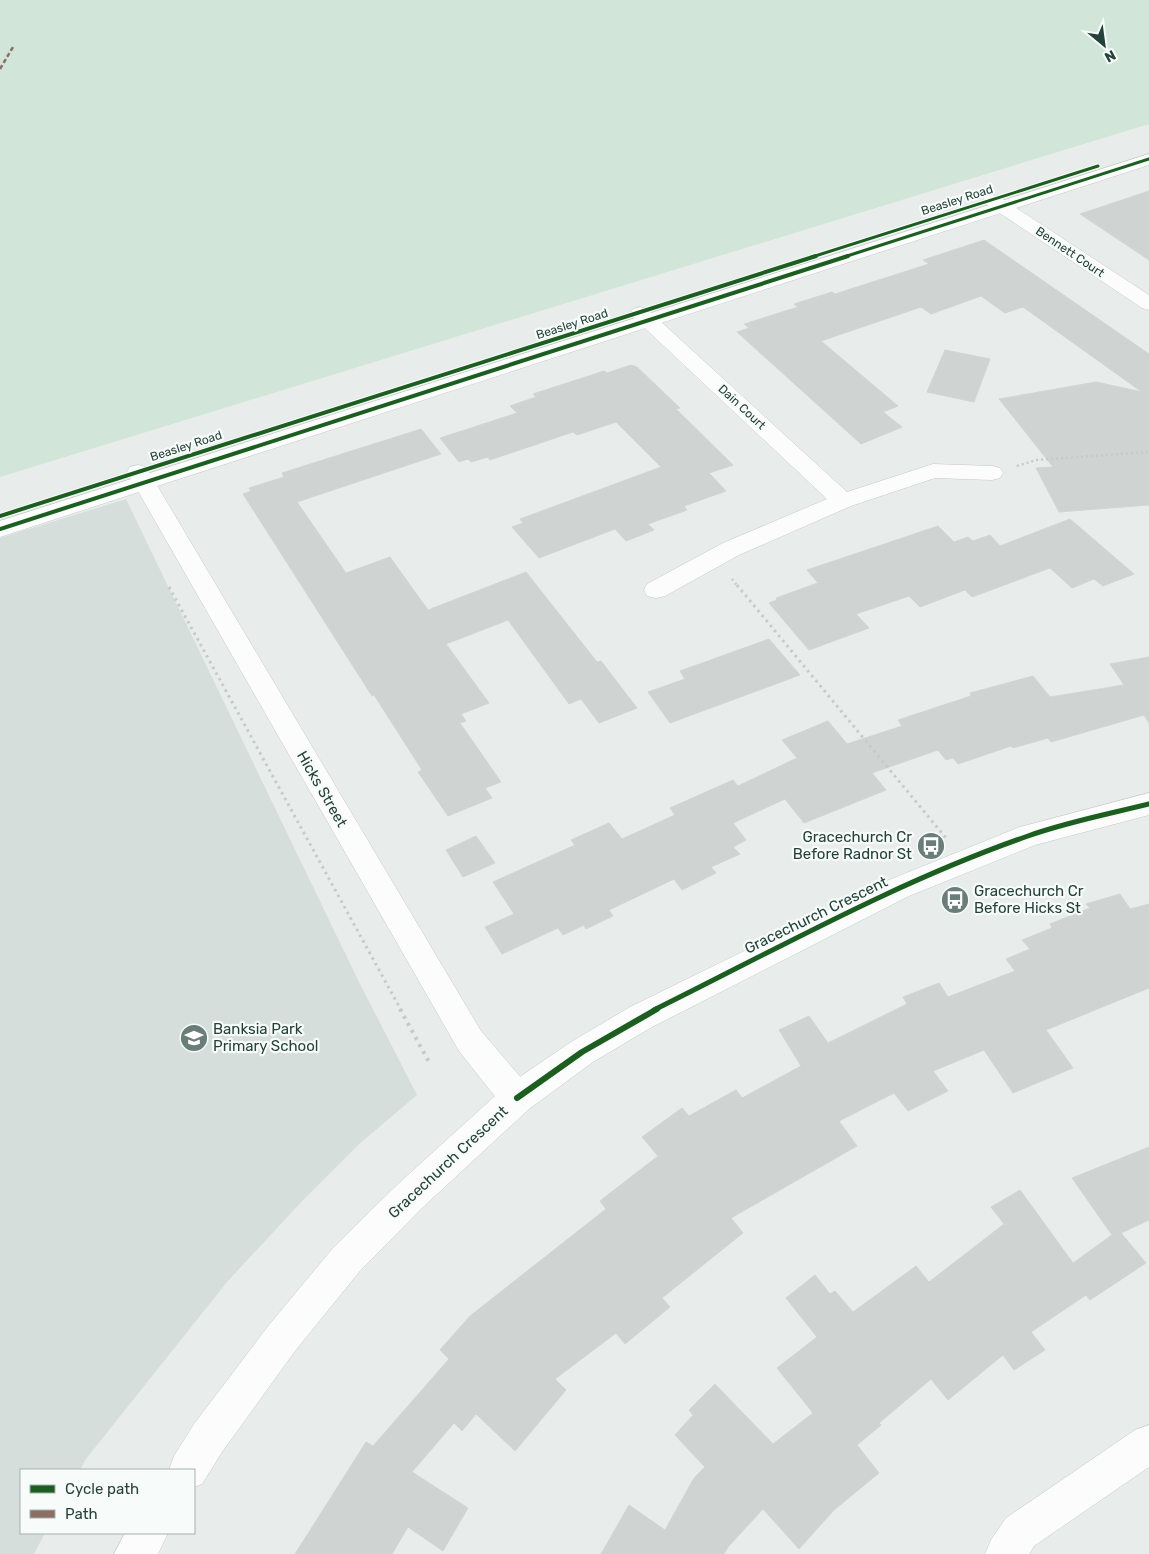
<svg xmlns="http://www.w3.org/2000/svg" width="1149" height="1554" font-family="Rubik,sans-serif">
<style>
.built{fill:#d6dedb}
.green{fill:#d1e6d8}
.building{fill:#cfd4d2;stroke:#d1d6d4}
.lines{fill:none;stroke-linecap:round;stroke-linejoin:round}
.street-casing{stroke:#c5cac8;stroke-width:1}
.secondary-casing{stroke:#c3cbc8;stroke-width:1}
.path-far2{stroke:#c3ccca;stroke-width:2.5;stroke-dasharray:2 3;stroke-linecap:butt}
.path-far1{stroke:#c3ccca;stroke-width:3;stroke-dasharray:2.5 4;stroke-linecap:butt}
.path{stroke:#c3ccca;stroke-width:4;stroke-dasharray:3 5;stroke-linecap:butt}
.street{fill:#fcfcfc;fill-rule:evenodd}
.secondary{fill:#fcfcfc;fill-rule:evenodd}
.quiet{stroke:#8d6e63;stroke-width:2.5;stroke-dasharray:4.5 2.5;stroke-linecap:butt}
.cycleway-far3-casing{stroke:#f7fbf9;stroke-width:5}
.cycleway-far2-casing{stroke:#f7fbf9;stroke-width:6}
.cycleway-far1-casing{stroke:#f7fbf9;stroke-width:8}
.cycleway-casing{stroke:#f7fbf9;stroke-width:9}
.cycleway-far3{stroke:#1b5e20;stroke-width:3}
.cycleway-far2{stroke:#1b5e20;stroke-width:4}
.cycleway-far1{stroke:#1b5e20;stroke-width:5}
.cycleway{stroke:#1b5e20;stroke-width:6}
.labels{text-anchor:middle;dominant-baseline:central;stroke-width:4.5;stroke-linejoin:round;paint-order:stroke}
.far-street-label{font-size:12px;fill:#24423a;stroke:#f7fbf9}
.street-label{font-size:15px;fill:#24423a;stroke:#f7fbf9}
.poi-label{font-size:15px;fill:#24423a;stroke:#f7fbf9;text-anchor:start}
</style>
<rect width="100%" height="100%" fill="#e8edeb"/>
<path class="built" d="M126,499L358,980L417,1095L358,1145L304,1199L227,1282L86,1459L80,1470H21V1533H45L34,1554H0V538Z"/>
<path class="green" d="M0,0H1149V124L0,477Z"/>
<path class="building" d="M1149,191V260L1080,214Z
M984,240L1149,354V505L1059,512L1036,468L1053,467L999,399L1096,382L1142,392L1023,307L1005,313L981,296L931,314L921,307L821,341L898,406L883,412L902,427L861,444L737,332L749,328L744,324L798,307L794,304L832,292L835,294L929,264L923,260Z
M945,350L990,359L974,402L927,392Z
M631,365L637,367L680,408L676,409L733,465L709,473L726,491L684,506L687,510L648,524L654,530L626,541L615,529L539,558L512,527L523,523L520,519L661,467L616,422L577,435L573,432L490,460L488,457L471,462L468,459L459,462L440,438L517,413L510,406L536,397L533,394L604,371L607,373Z
M421,429L441,454L297,502L346,573L390,557L428,610L526,572L597,662L601,661L637,708L599,723L581,699L569,704L508,620L446,644L489,703L461,714L466,721L460,723L501,782L485,788L492,798L448,816L418,772L422,770L374,695L372,696L243,494L251,491L249,488L284,477L282,473Z
M1070,519L1134,574L1103,586L1094,579L1072,588L1050,568L972,597L965,590L920,607L909,596L856,614L869,628L809,650L769,603L777,600L776,598L818,583L807,570L938,526L954,542L968,537L973,541L990,535L1000,546Z
M769,639L800,675L670,723L648,692L685,679L680,671Z
M1149,657V723L1144,715L1051,742L1048,738L1013,748L1011,746L958,764L953,758L946,760L938,750L872,773L886,790L804,823L785,799L733,823L746,840L733,847L740,854L711,867L716,873L682,890L674,879L609,910L613,916L586,929L584,925L563,935L558,928L502,954L485,927L514,914L493,882L575,845L571,840L609,823L622,839L675,815L670,808L733,780L738,786L797,758L782,740L828,721L847,744L902,726L898,720L971,696L970,693L1033,676L1050,697L1124,685L1110,664Z
M476,836L495,863L463,877L446,850Z
M1120,894L1130,909L1149,904V988L1046,1030L1073,1068L1013,1093L984,1050L933,1071L948,1091L908,1111L894,1093L839,1121L857,1146L731,1218L743,1233L662,1298L670,1307L625,1344L616,1333L555,1379L566,1390L515,1451L476,1414L462,1431L454,1423L412,1472L468,1508L443,1551L408,1527L392,1554H295L366,1442L373,1446L449,1359L440,1350L470,1316L606,1209L600,1201L658,1156L642,1137L682,1108L689,1116L736,1090L742,1098L801,1066L779,1030L809,1016L828,1043L907,1004L903,997L939,983L948,997L1015,971L1006,959L1030,949L1022,940L1052,928L1050,924L1090,908L1086,904Z
M1149,1147V1220L1121,1233L1146,1263L1090,1300L1086,1295L1031,1332L1045,1350L1014,1370L1003,1355L948,1400L931,1379L879,1423L881,1425L857,1445L879,1473L834,1510L799,1549L763,1509L728,1547L724,1554H601L629,1505L665,1530L694,1478L705,1467L675,1435L693,1415L689,1410L715,1384L773,1444L813,1413L777,1368L817,1337L786,1298L815,1275L830,1294L835,1291L853,1312L916,1266L929,1282L1004,1224L991,1207L1020,1190L1073,1263L1112,1235L1072,1178Z"/>
<g class="lines">
<defs>
<path id="street" d="M992,195L998,196L1149,295V310L1142,308L986,204L983,200L986,196Z
M640,307L647,309L847,492L933,464L992,466L1000,468L1003,473L1000,478L992,480L935,478L851,506L739,555L665,596L656,598L647,596L644,590L647,584L723,543L827,499L633,317L630,313L633,309Z
M138,465L146,467L149,472L481,1031L529,1087L533,1098L529,1109L517,1113L505,1109L459,1051L127,472L130,467Z
M1149,1425V1467L1034,1546L1029,1554H985L991,1540L1006,1518L1135,1430Z"/>
<path id="secondary" d="M1149,154V165L0,537V521Z
M1149,793V815L1035,845L909,896L652,1027L593,1062L529,1109L422,1208L359,1272L295,1351L222,1452L202,1484L194,1487V1470H169L174,1456L194,1424L269,1325L333,1248L398,1184L505,1087L571,1042L630,1007L889,880L1020,827Z
M125,1533H168L158,1554H114Z"/>
</defs>
<use href="#street" class="street-casing"/>
<use href="#secondary" class="secondary-casing"/>
<path class="path-far2" d="M1017,466L1036,460L1149,452
M732,579L738,587"/>
<path class="path-far1" d="M737,585L946,838
M169,587L401,1010"/>
<path class="path" d="M400,1009L429,1062"/>
<use href="#street" class="street"/>
<use href="#secondary" class="secondary"/>
<path class="quiet" d="M0,69L13,47"/>
<defs>
<path id="cycleway-far3" d="M812,257L1098,166
M844,257L1149,159"/>
<path id="cycleway-far2" d="M0,516L816,256
M0,529L848,256"/>
<path id="cycleway-far1" d="M654,1010C777,949 898,881 1028,836C1067,822 1109,814 1149,804"/>
<path id="cycleway" d="M517,1098L582,1052L657,1009"/>
</defs>
<use href="#cycleway-far3" class="cycleway-far3-casing"/>
<use href="#cycleway-far2" class="cycleway-far2-casing"/>
<use href="#cycleway-far1" class="cycleway-far1-casing"/>
<use href="#cycleway" class="cycleway-casing"/>
<use href="#cycleway-far3" class="cycleway-far3"/>
<use href="#cycleway-far2" class="cycleway-far2"/>
<use href="#cycleway-far1" class="cycleway-far1"/>
<use href="#cycleway" class="cycleway"/>
</g>
<defs>
<symbol id="bus-disc" viewBox="-11 -11 22 22"><circle r="9.5" fill="#697e78" stroke="#f7fbf9"/><path d="M-5-6H5V4H4V6H2V4H-2V6H-4V4H-5ZM-3.5-4V0h7V-4ZM-3.5 1.2v1.5H-2V1.2ZM2 1.2v1.5H3.5V1.2Z" fill="#fff"/></symbol>
<symbol id="school-disc" viewBox="-11 -11 22 22"><circle r="9.5" fill="#697e78" stroke="#f7fbf9"/><path d="M0-5L7-2L0 1L-7-2ZM-4 1L0 2.5L4 1V4Q0 6-4 4Z" fill="#fff"/></symbol>
</defs>
<g fill-rule="evenodd">
<use href="#bus-disc" x="915" y="830" width="32" height="32"/>
<use href="#bus-disc" x="939" y="884" width="32" height="32"/>
<use href="#school-disc" x="178" y="1022" width="32" height="32"/>
</g>
<g class="labels">
<g class="far-street-label">
<text transform="translate(957 200) rotate(-18)">Beasley Road</text>
<text transform="translate(1070 252) rotate(34)">Bennett Court</text>
<text transform="translate(572 324) rotate(-18)">Beasley Road</text>
<text transform="translate(742 407) rotate(43)">Dain Court</text>
<text transform="translate(186 446) rotate(-18)">Beasley Road</text>
</g>
<g class="street-label">
<text transform="translate(322 789) rotate(60)">Hicks Street</text>
<text transform="translate(816 915) rotate(-26)">Gracechurch Crescent</text>
<text transform="translate(448 1162) rotate(-43)">Gracechurch Crescent</text>
</g>
<g class="poi-label">
<text x="912" y="837" text-anchor="end">Gracechurch Cr<tspan x="912" dy="17">Before Radnor St</tspan></text>
<text x="974" y="891">Gracechurch Cr<tspan x="974" dy="17">Before Hicks St</tspan></text>
<text x="213" y="1029">Banksia Park<tspan x="213" dy="17">Primary School</tspan></text>
</g>
</g>
<rect x="20" y="1469" width="175" height="65" fill="#f7fbf9" stroke="#a3b1ad"/>
<rect x="30" y="1485" width="25" height="8" fill="#1b5e20" stroke="#a3b1ad"/>
<text x="65" y="1494" font-size="15" fill="#24423a">Cycle path</text>
<rect x="30" y="1510" width="25" height="8" fill="#8d6e63" stroke="#a3b1ad"/>
<text x="65" y="1519" font-size="15" fill="#24423a">Path</text>
<g transform="translate(1104 45) rotate(151)" stroke="#f7fbf9" stroke-width="4" paint-order="stroke">
<path d="M0-4L9 19L0 12L-9 19Z" fill="#24423a"/>
<text y="-8" font-size="14" font-weight="bold" text-anchor="middle" fill="#24423a">N</text>
</g>
</svg>
